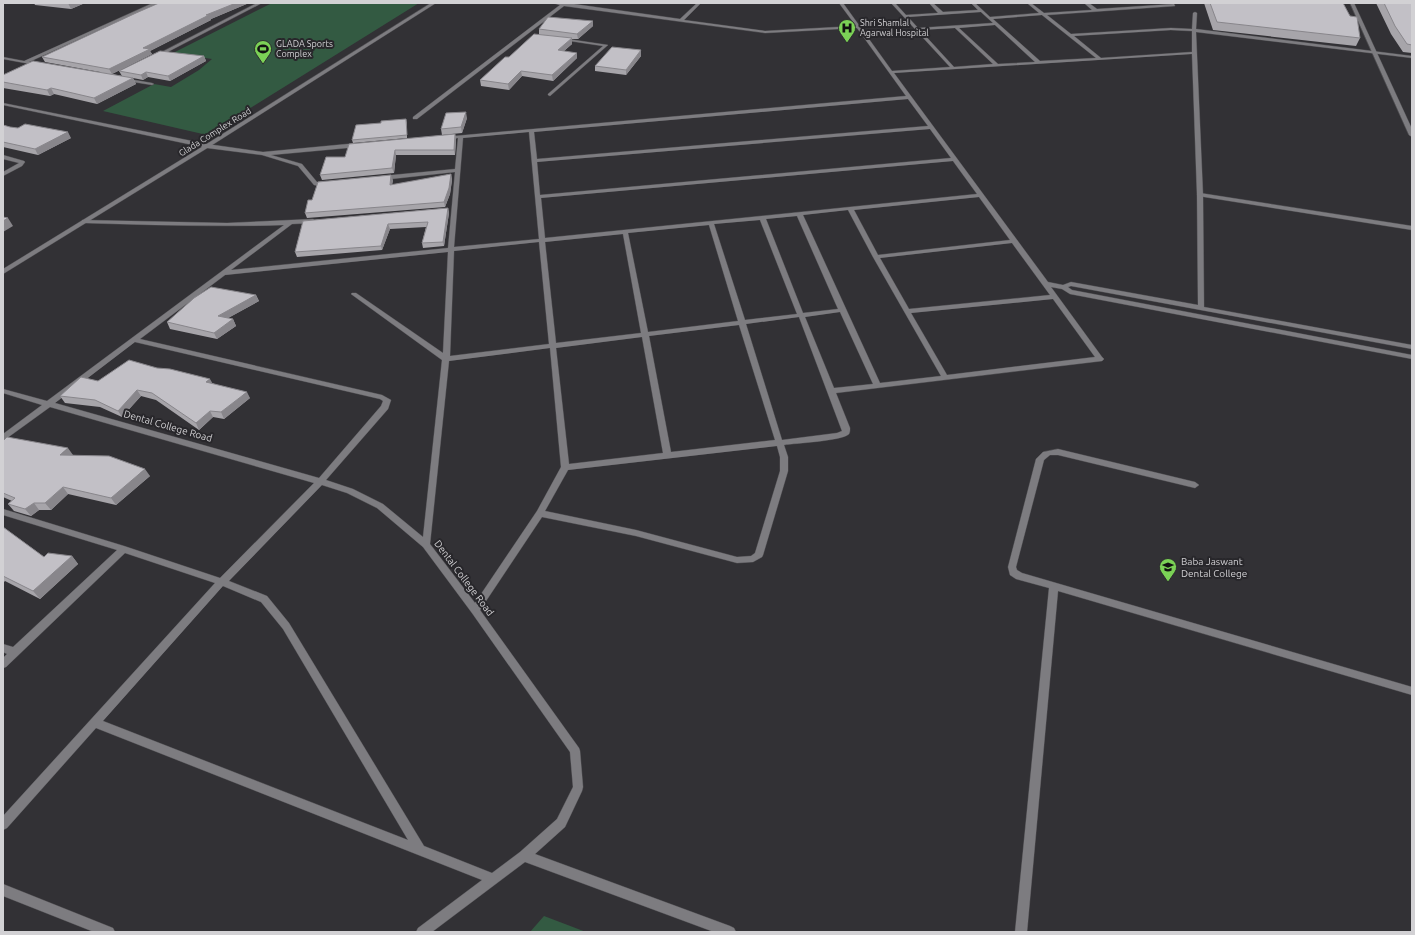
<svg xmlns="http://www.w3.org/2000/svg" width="1415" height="935" font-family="Ubuntu,sans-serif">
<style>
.green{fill:#335a42}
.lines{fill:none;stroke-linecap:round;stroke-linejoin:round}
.service-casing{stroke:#4e4d50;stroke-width:1}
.minor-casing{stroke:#4e4d50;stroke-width:1}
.tertiary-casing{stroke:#4e4d50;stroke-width:1}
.service{fill:#7d7c80;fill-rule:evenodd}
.minor{fill:#7d7c80;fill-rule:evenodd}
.tertiary{fill:#7d7c80;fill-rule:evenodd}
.wall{fill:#a7a5aa}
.shaded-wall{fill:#88868b}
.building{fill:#c2c0c6;stroke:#88868b}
.labels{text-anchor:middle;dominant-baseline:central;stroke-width:4;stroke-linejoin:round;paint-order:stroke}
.far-poi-label{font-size:9px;fill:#d2d1d4;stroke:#28272b;text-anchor:start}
.far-street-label{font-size:9px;fill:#d2d1d4;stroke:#28272b}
.street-label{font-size:10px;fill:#d2d1d4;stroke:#28272b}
.poi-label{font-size:10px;fill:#d2d1d4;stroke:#28272b;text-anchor:start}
</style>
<rect width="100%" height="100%" fill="#323135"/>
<path class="green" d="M272,3H419L207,135L103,111L154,84L171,87L199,70L212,59L173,53Z
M544,916L586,932H530Z"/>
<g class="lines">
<defs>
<path id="service" d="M1350,3H1354L1412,129V137L1409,135Z
M1200,193L1412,226V230L1198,196L1197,195Z
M1058,449L1195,482L1199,485L1195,488L1058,455H1050L1044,460L1016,567L1017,570L1022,573L1412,687V695L1058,591L1027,932H1015L1049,588L1016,579L1010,575L1008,567L1036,459L1043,452Z"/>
<path id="minor" d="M153,3H158L29,62L41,64V66L3,59V57L24,61Z
M257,3H262L158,57L154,56Z
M552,3H567L680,19L697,3H701L684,20L765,31L856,26L839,3H843L892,71L950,67L891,3H895L906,15L938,13L929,3H933L943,12L978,10L971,3H975L990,17L1039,13L1027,3H1031L1044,13L1092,10L1084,3H1089L1097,9L1174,4L1175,6L1047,15L1071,34L1171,28L1192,29L1193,13L1195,12L1197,13L1196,29L1412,56V58L1196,32L1203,195L1204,307L1412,345V349L1071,286L1068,287L1072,290L1412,355V359L1070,294L1062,289L1051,287L1102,357L1104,359L1102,361L836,393L850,428C850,430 850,432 849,434C842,441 796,443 784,445L788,457V471L763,555L762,557L753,562L737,563L636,536L542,517L480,610L579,748L580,751L583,787L582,791L565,827L535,854L730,926L734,928L736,932H714L525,862L432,932H416L418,928L482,880L96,728L7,828L3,830V816L215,583L125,553L6,667L3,668V658L7,654L3,652V644L13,647L117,550L3,515V509L124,546L220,578L314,483L50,407L3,441V434L42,405L3,393V389L47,401L284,225C217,227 151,225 84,223L82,222V220L227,223L313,219L316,221L313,223L292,224L231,270L448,248L455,172L382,180L379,178L382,176L455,169L458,138L445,140L442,138L443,137L906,96L857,28L765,33L564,6L417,119H413V117L560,5ZM981,12L993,23L918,28L908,17ZM1042,15L1096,58L1040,61L993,19ZM995,25L1035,62L998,64L959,28ZM955,28L993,64L954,67L920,30ZM1171,30L1192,31V52L1101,58L1074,36ZM1192,54L1197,195L1198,305L1071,282L1063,285L1048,282L894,73ZM908,99L928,126L537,159L534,132ZM930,129L951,158L540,195L537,162ZM529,132L539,239L454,247L463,138ZM953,161L977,194L545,238L541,198ZM979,197L1010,240L878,255L854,210ZM848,210L873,257L941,376L880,383L803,215ZM797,216L838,309L803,313L766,219ZM760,220L797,314L745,320L714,224ZM709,225L738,321L648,332L628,233ZM623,234L641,333L556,343L545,242ZM539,242L549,344L450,356L454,251ZM1012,243L1050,295L909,309L880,258ZM448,252L443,353L356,293H352L351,294L442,360L423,537L383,504L353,489L326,480L388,409L391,400L382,395L140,339L225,275ZM1053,299L1095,357L947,375L911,313ZM840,312L873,384L834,388L805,317ZM799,317L842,431L837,433L782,440L746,324ZM739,325L775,440L671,452L649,336ZM642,337L663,453L569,464L556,348ZM135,342L380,399L383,401L381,406L319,478L55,403ZM550,348L561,467L537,511L475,603L430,544L449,361ZM777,446L780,457V471L755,553L751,556L737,557L636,530L545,511L568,470ZM322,485L347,493L377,508L423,547L472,613L570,752L573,787L557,819L520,852L492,873L424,846L289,623L267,596L229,581ZM223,586L261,602L283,629L408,840L103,721Z
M561,38L608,45L550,96L548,95V94L603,46L563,40H561Z
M123,78L152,83L154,84L152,85L121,80V79Z
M3,103L207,144L263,152L358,143L361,145L358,147L271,155L302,164L317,182L327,181L330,183C326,186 318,186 314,185L298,166L262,155L207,148L3,105Z
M3,155L24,161L25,162L22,166L3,176V172L19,163L3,159Z
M3,884L113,928L115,932H94L3,896Z"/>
<path id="tertiary" d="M431,3H436L209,147L3,274V269L205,145Z"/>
</defs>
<use href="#service" class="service-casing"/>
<use href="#minor" class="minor-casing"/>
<use href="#tertiary" class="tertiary-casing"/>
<use href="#service" class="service"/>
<use href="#minor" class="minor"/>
<use href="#tertiary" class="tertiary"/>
</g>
<path class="wall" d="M34,3H85L71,9L35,5Z
M159,3H249L211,19V20L150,51L152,54L112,74L122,76L119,71L204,56L206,61L170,81L148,77L143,80L133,78L136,84L97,104L54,94L50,96L3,88V75L100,72L45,62L42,57Z
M1204,3H1343L1360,38L1356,46L1213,30Z
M1376,3H1412V53L1403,52L1391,34Z
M593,26L578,39H572V44L564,51L577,58L553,81L522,76L509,90L481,86L480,80L539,34V29Z
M641,50V56L626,75L595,71V66Z
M467,118L462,133L442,135L441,129Z
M407,122V138L353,143L352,140Z
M3,125L10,127L71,138L38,155L3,147Z
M455,134L456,140L455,155H396L394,173L322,180L320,175L345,157Z
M451,174L452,180L450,194L445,207L307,218L305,213L312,200L393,180L392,185Z
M448,208L449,213L444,246L423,248L422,243L426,227L390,229L382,250L297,257L295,252L303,221Z
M256,295L259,301L228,318L233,319L236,326L217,339L170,329L167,322Z
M98,381L212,383L250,398L224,419L213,417L199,430L156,400L141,396L122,417L100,407L65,403L60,396Z
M3,441L73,455L150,476L116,505L68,494L51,510H39L31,516L14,511L8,504L12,501L3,497Z
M3,527L44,557L72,556L78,564L40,599L5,581L3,583Z"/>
<path class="shaded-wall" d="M68,3H85L71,9Z
M236,3H249L211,19V20L150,51L152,54L112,74L109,69L143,48L206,15Z
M593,21V26L578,39L577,34Z
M572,38V44L559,55L558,50Z
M641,50V56L626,75V70Z
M577,53V58L553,81L552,75Z
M204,56L206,61L170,81L168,76Z
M521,71L522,76L509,90L508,84Z
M146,72L148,77L143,80L141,75Z
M133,78L136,84L97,104L94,98Z
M51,88L54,94L50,96L47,90Z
M466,112L467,118L462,133L461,127Z
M406,119L407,122V138V135Z
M68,132L71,138L38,155L35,149Z
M455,134L456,140L455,155L454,150Z
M395,150L396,155L394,173L392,168Z
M451,174L452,180L450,194L445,207L444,202Z
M391,175L393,180L391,190L390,185Z
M448,208L449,213L444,246L443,242Z
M8,218L13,226L3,232V221Z
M388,224L390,229L382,250L381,246Z
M256,295L259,301L221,322L218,316Z
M233,319L236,326L217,339L214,333Z
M210,379L214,386L206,382Z
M137,390L141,396L122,417L118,411Z
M247,392L250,398L224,419L221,412Z
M210,411L213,417L199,430L196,423Z
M68,448L73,455H60Z
M145,469L150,476L116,505L111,498Z
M63,487L68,494L51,510L45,503Z
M34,503L39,510L31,516L25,509Z
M72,556L78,564L40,599L33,591Z"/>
<path class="building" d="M159,3H236L206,15H209L143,48L150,49L109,69L42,57L136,13Z
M1210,3H1343L1350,16L1357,17L1360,38L1217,22Z
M1384,3H1412V45L1407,44L1395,26Z
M548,17L593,21L577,34L539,29Z
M534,34L572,38L558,50L577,53L552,75L521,71L508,84L480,80L505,57H509Z
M612,47L641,50L626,70L595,66Z
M160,51L204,56L168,76L146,72L141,75L119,71Z
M33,61L133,78L94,98L51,88L47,90L3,82V75Z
M466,112L461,127L441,129L446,113Z
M406,119L407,135L352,140L356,125L381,123V121Z
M25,124L68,132L35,149L3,142V125L10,127L18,128Z
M455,134L454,150H395L392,168L320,175L326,157H345L349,144Z
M451,174L449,188L444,202L305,213L308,200H312L318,182L391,175L390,185Z
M448,208L443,242L422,243L428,222L388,224L381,246L295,252L303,221Z
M3,217L8,218L3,221Z
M211,287L256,295L218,316L233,319L214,333L167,322L194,298Z
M129,360L157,368L170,369L210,379L206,382L247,392L221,412L210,411L196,423L152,393L137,390L118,411L95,400L60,396L81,377L98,381Z
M7,437L68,448L60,455L109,456L145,469L111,498L63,487L45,503H34L25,509L8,504L15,498L3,493V441Z
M3,527L44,557L48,553L72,556L33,591L3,576Z"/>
<defs>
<symbol id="hospital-pin" viewBox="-11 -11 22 30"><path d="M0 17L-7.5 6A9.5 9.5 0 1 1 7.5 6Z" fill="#7bd156" stroke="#28272b"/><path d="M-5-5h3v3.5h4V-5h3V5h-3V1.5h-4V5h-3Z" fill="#111"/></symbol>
<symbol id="stadium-pin" viewBox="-11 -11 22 30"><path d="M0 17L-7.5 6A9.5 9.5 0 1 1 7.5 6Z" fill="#7bd156" stroke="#28272b"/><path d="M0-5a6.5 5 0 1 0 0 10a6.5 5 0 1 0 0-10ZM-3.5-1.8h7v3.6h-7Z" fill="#111"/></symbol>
<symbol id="university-pin" viewBox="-11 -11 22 30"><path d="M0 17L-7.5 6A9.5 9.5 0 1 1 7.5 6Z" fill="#7bd156" stroke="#28272b"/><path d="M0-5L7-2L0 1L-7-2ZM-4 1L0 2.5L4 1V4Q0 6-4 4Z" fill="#111"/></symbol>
</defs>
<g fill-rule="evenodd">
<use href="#hospital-pin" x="837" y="18" width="20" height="27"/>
<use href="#stadium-pin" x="253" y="39" width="20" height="27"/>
<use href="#university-pin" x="1158" y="557" width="20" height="27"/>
</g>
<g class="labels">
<g class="far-poi-label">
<text x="860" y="23">Shri Shamlal<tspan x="860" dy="10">Agarwal Hospital</tspan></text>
<text x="276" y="44">GLADA Sports<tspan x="276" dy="10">Complex</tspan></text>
</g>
<g class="far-street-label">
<text transform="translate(215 132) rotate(-32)">Glada Complex Road</text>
</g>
<g class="street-label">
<text transform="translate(168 426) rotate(16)">Dental College Road</text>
<text transform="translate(464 578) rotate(53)">Dental College Road</text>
</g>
<g class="poi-label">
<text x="1181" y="561">Baba Jaswant<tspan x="1181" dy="12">Dental College</tspan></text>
</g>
</g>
<rect width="1415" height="935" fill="none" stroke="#d2d1d4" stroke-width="8"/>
</svg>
